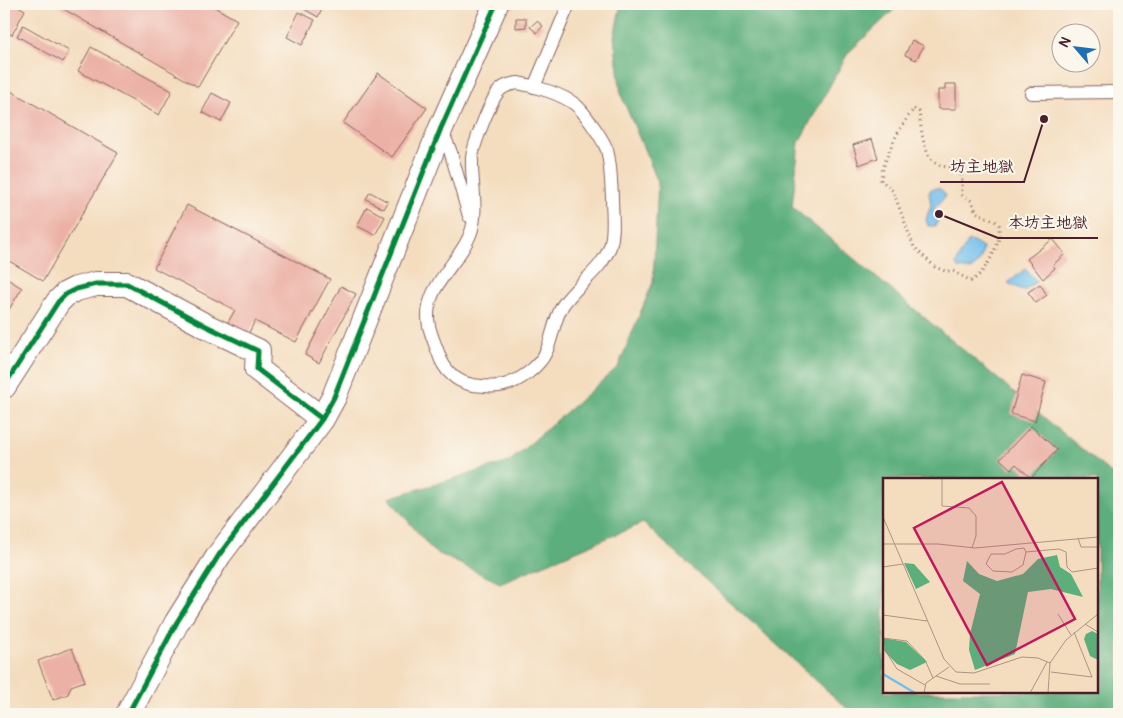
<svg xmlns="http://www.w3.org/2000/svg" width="1123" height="718" font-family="Pangolin,'Klee One',sans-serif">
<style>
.forest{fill:#5cae7b;stroke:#536653;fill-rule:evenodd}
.water{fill:#72bfec;stroke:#5e6f8c}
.building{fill:#ecb1a6}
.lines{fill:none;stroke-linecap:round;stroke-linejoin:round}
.lane-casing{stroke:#86625f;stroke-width:14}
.street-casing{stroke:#86625f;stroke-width:26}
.path{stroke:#86625f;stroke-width:3;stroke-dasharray:1 4;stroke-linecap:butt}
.lane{stroke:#fff;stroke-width:12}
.street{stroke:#fff;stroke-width:24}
.cycleway-casing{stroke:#fbf7ec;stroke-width:8}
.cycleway{stroke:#00873e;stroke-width:5}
.inset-river{fill:none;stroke:#72bfec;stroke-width:2.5}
.inset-road{fill:none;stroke:#b09184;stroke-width:1}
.view{fill:#c2185b;fill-opacity:0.15;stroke:#c2185b;stroke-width:2.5}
.inset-edge{fill:none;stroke:#4a1f2b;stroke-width:2.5}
.leader{fill:none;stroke:#4a1f2b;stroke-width:2}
.callout-dot{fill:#4a1f2b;stroke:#fbf7ec;stroke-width:2}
.callout-label{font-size:16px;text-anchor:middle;font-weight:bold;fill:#4a1f2b;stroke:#fbf7ec;stroke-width:4;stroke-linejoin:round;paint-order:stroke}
</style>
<rect width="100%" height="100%" fill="#fbf7ec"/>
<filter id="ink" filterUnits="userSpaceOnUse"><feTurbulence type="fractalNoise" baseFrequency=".02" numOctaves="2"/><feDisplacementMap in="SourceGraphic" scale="10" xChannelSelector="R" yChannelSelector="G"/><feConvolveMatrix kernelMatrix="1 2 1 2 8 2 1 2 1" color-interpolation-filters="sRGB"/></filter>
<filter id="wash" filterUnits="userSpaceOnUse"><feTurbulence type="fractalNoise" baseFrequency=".0096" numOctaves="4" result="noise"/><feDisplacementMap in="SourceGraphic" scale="20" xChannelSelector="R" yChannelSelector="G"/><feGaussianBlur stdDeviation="1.12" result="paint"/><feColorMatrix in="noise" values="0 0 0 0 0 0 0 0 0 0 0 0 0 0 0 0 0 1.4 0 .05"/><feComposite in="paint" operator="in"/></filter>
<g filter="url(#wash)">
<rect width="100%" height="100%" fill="#f4ddbf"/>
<path class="forest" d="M621,4H900L848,53L799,142L792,207L1119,480V698L1117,714H853L643,523L500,583L433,551L389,498L509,462L618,367L653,282L658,182L621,95L614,37ZM884,479H1097V692H884Z"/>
<path class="water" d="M938,188L943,191L945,196C942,202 936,205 933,211L938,222L935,226H928L926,219L931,205L929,193L931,189Z
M969,241L973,242L983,248C982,258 979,265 970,270L958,268L956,264C957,260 967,243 969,241Z
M1025,269L1037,281L1024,291L1008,283Z"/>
<g id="blocks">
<path class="building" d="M4,4H14L25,10L12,35L4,31Z
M55,4H209L237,20L198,87Z
M307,4H325L318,17L304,9Z
M299,12L315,20L302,45L287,37Z
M516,18H526V27L516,28Z
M537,21L543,26L537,33L530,27Z
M23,25L69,51L63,62L17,36Z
M912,40L924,46L916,60L905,55Z
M91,47L172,91L159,115L78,71Z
M378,73L427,108L392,157L343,123Z
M945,84H956V109H938V90H945Z
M4,87L118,153L43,281L4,258Z
M212,93L231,103L221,122L202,112Z
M872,139L878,158L859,165L853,145Z
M370,192L388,202L384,209L366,199Z
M187,205L330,279L296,342L255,321L245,340L224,329L235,310L154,268Z
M367,207L385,217L375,235L357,226Z
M1053,239L1065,254L1053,265L1055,268L1043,279L1027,259Z
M1116,251H1119V292H1115Z
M4,277L22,288L4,318Z
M1040,284L1047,295L1036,303L1028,292Z
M341,286L356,294L319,363L305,355Z
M1022,375L1046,382L1035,421L1011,414Z
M1031,426L1057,450L1031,478L1016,464L1011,469L1000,459Z
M72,648L85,681L71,686L68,694L53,700L38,661Z"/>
</g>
</g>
<g filter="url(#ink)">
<use href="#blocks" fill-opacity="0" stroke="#86625f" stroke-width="1"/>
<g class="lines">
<defs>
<path id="lane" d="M518,83C535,86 562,94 576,105C583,111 588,119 593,126C598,133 604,142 607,150C611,165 611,181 612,197C612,213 615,231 610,247C601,271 577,284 563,305C554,319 553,336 546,352C539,367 520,381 504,385C494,388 482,386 473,385C455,382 443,369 438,352C435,344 431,335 429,326C421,286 462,263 472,229C478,206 471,181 472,158C473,146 491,98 500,90C505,85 511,84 518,83Z
M534,87L569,4
M1031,93L1119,92
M441,128L450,150L469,216"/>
<path id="street" d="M4,386L58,302L66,294L76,289L96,284H127L206,326L258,351L257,369L322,419
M128,714L177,622L219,555L322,419L334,397L441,128L496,4"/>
</defs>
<use href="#lane" class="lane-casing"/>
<use href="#street" class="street-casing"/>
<path class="path" d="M914,109L919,112C921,127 923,156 937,164C943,168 954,166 959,171C964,176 961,189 962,195L972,201L976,212L995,221L999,225C999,230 1000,236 998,241C994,254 983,275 971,281L953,271H945L935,267L914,247L893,191L881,180C883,159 900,125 914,109Z"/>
<use href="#lane" class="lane"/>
<use href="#street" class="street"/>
<defs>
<path id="cycleway" d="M4,386L58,302L66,294L76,289L96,284H127L206,326L258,351L257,369L322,419
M128,714L177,622L219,555L322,419L334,397L441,128L496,4"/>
</defs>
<use href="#cycleway" class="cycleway-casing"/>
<use href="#cycleway" class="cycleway"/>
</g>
</g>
<g transform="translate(883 478)">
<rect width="215" height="215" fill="#f4ddbf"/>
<path d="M174,77L177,89L188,96L200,119L168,111L145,114L132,176L92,192L86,172L87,156L97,116L80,103L84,83L96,96L114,103L140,96L155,81ZM21,85L31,86L47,104L33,111ZM209,153L215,156V182L207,178L201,161L203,156ZM0,160L23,164L44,184L27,192L14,186L2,174Z" fill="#5cae7b"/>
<path class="inset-river" d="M0,196L32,215"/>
<path class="inset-road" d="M59,0V28L86,30L93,38V58L89,70M0,39L61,181L73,194L91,195L139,179L155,180L167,185L183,162L215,136M195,60L198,69H215M0,66H55L92,70L215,59M143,74L140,87L129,94L110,93L103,86L108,76H122L133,71L141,70L143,74L176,71L183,74L184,89L189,94L215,90M0,89L20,86M175,136L188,157M0,137L44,143M202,146L215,154M0,160L24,163L42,182L50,200M0,169L14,191L42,207M168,194L209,199L191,154M53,198L77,206H107M41,215L43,205L66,189M147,215L164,184M165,215L167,185"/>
<path class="view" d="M119,4L192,141L104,187L31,50Z"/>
<rect width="215" height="215" class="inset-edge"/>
</g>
<path class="leader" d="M1044 119L1024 182H940M939 214L998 238H1098"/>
<g class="callout-dot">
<circle cx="1044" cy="119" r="5"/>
<circle cx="939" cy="214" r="5"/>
</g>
<g class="callout-label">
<text x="982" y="172">坊主地獄</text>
<text x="1048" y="228">本坊主地獄</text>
</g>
<rect width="1123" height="718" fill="none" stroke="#fbf7ec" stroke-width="20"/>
<g transform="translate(1076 48) rotate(298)"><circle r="24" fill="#fbf7ec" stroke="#b4a19f"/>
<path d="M0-4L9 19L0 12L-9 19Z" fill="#1f6fb2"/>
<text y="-8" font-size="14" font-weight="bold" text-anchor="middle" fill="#4a1f2b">N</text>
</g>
</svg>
